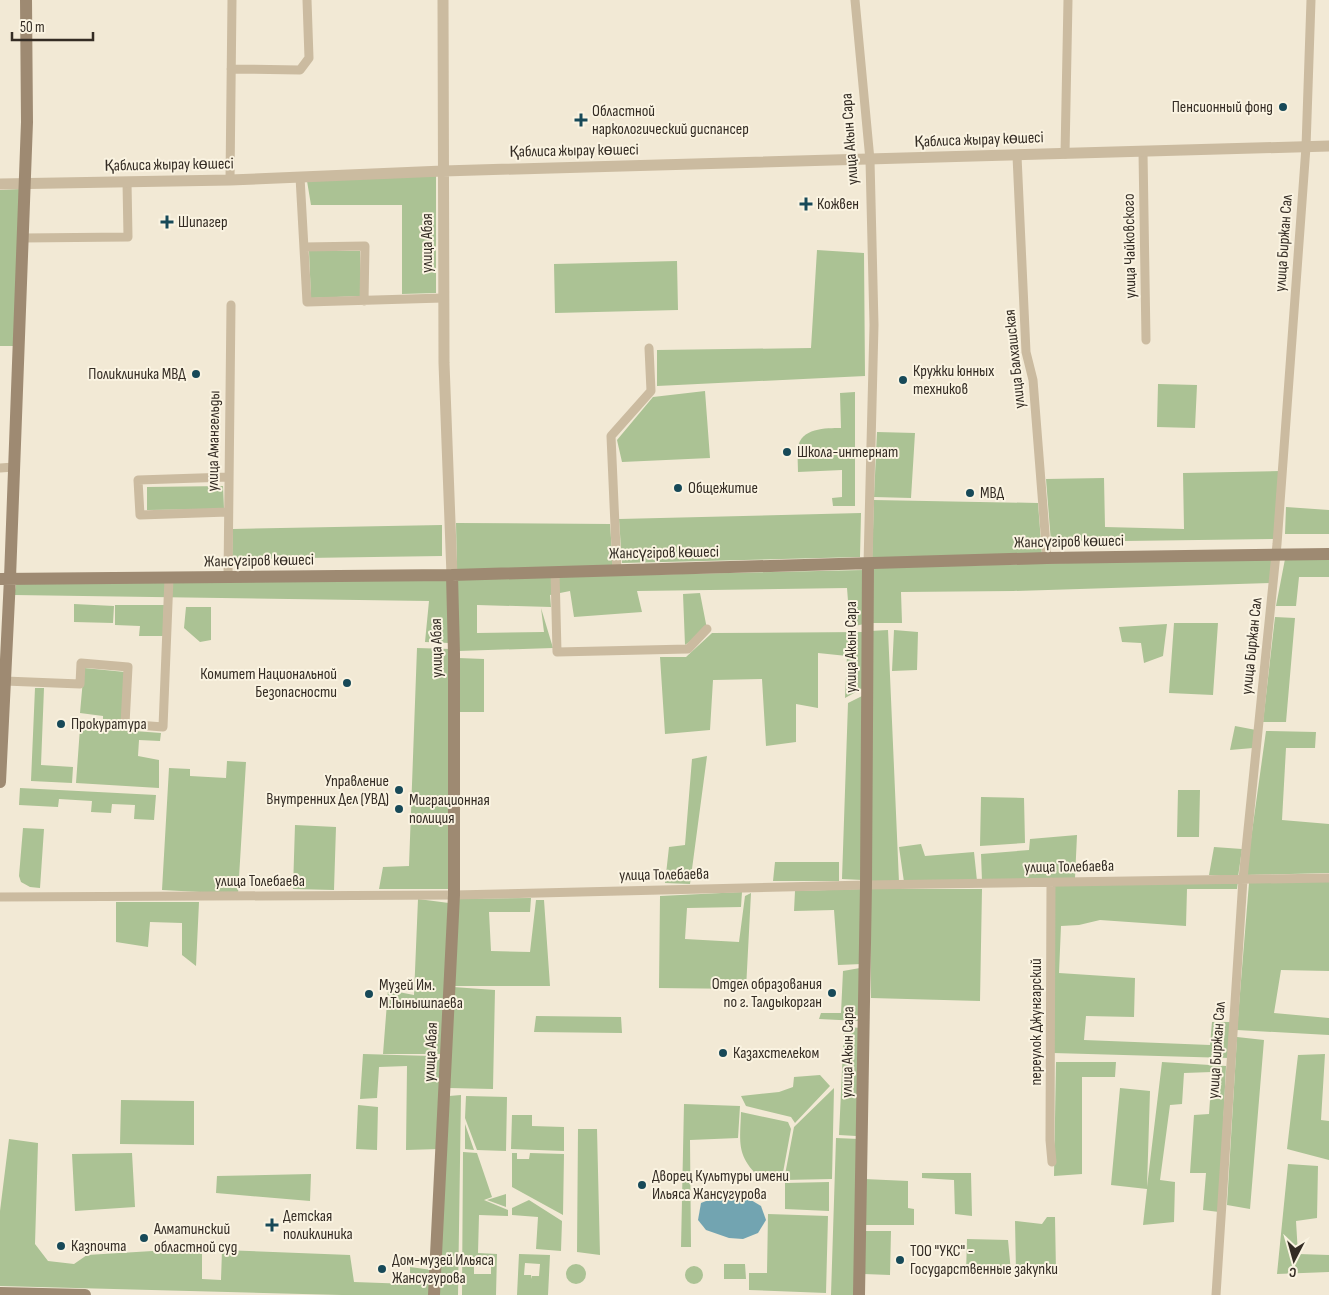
<svg xmlns="http://www.w3.org/2000/svg" width="1329" height="1295" font-family="'Sofia Sans Condensed',sans-serif">
<style>
.green{fill:#abc294;fill-rule:evenodd}
.water{fill:#72a4b1}
.lines{fill:none;stroke-linecap:round;stroke-linejoin:round}
.minor{stroke:#cbbba0;stroke-width:9}
.tertiary{stroke:#cbbba0;stroke-width:11}
.secondary{stroke:#9e8a72;stroke-width:12}
.poi-dot{fill:#174958;stroke:#faf3e1;stroke-width:2}
.labels{text-anchor:middle;dominant-baseline:central;stroke-width:4;stroke-linejoin:round;paint-order:stroke}
.poi-label{font-size:16px;fill:#342c24;stroke:#faf3e1;text-anchor:start}
.street-label{font-size:16px;fill:#342c24;stroke:#faf3e1}
</style>
<rect width="100%" height="100%" fill="#f2e9d5"/>
<path class="green" d="M436,176V293L402,294V205H311L307,181Z
M20,189L15,346H0V190Z
M817,250L864,253L865,376L657,386V350L811,348Z
M309,251H360L361,296L311,298Z
M677,261L678,310L555,313L554,264Z
M1158,384L1197,385L1195,428L1157,427Z
M705,391L710,458L622,462L617,440L653,397Z
M855,392V506H833L832,498L842,497V470L798,472C798,464 797,455 798,448C800,428 826,428 841,428L840,393Z
M877,432L915,433L911,498L874,497Z
M1280,471L1278,539L1051,542L1046,479L1104,478L1105,527L1184,529L1183,473Z
M223,486L224,509L147,510V487Z
M874,500L1038,503L1042,555L872,560Z
M1286,507L1329,510V534H1285Z
M861,513L860,557L622,563L619,519Z
M456,523L610,524L613,567L457,570Z
M442,525V556L232,559L233,529Z
M1272,558L1270,583L1013,591L901,592L902,623H870V568Z
M1285,559H1329V577H1299L1296,606H1276Z
M864,570V624L850,627L847,588L637,591L642,612L574,617L570,591L550,595L551,607L477,605V633L544,632L541,608L553,648L458,651L456,579Z
M449,578V643L425,642L429,601L14,595L17,581Z
M700,593L707,629L685,645L683,594Z
M74,604L114,606L113,623L74,622Z
M115,605H164L163,636H139L140,626L115,625Z
M186,607H211V640L200,642L184,628Z
M1275,617L1295,618L1286,722H1263Z
M1174,623H1218L1213,695L1169,693Z
M1167,624L1163,656L1144,663L1141,643L1122,642L1119,627Z
M888,630L899,882L871,883L870,631Z
M894,630L918,632L917,670L892,671Z
M863,632V688L845,698L847,656L818,653V708L796,704V742L766,746L762,679L713,680L710,730L665,734L660,657H686L712,633Z
M417,648L450,649L449,889H379L383,867L409,866Z
M458,658L484,659V712H458Z
M84,668L125,672L121,730L161,733L160,741L139,740L138,756L159,760V788L76,783L80,728L103,732V716L80,713Z
M35,688H44L41,765L73,767L72,783L31,781Z
M862,696V880L842,879L848,703Z
M1235,726L1256,730L1253,748L1230,750Z
M1266,731L1316,732L1315,748H1286L1282,820L1329,824V873L1246,875Z
M707,756L690,884L665,883L669,847L685,845L692,759Z
M227,761L246,762L238,894L162,890L169,768L190,769V776L226,778Z
M20,788L156,795L154,820L134,819L135,805L112,804L111,813L91,812L92,801L59,799L58,807L19,805Z
M1178,790H1200L1199,837H1177Z
M981,797L1024,798L1025,843L980,846Z
M295,825L336,827L334,890L293,889Z
M23,828L44,829L40,888L30,887L21,882L19,876Z
M1077,835L1075,878L982,881L981,854L1029,850L1030,839Z
M921,844L925,856L974,852L977,881L904,882L899,847Z
M1214,847L1242,849L1238,877L1209,875Z
M775,862H839V881H773Z
M1329,878V971L1281,970L1274,1013L1329,1018V1035L1237,1030L1249,883Z
M1238,881L1237,889H1187L1186,926L1100,920L1079,925L1061,926L1059,973L1135,978L1134,1017L1086,1016L1084,1040L1210,1045L1212,1022H1231L1229,1058L1053,1053V885Z
M862,889V964L838,965L834,910L794,911L795,891Z
M870,889H982L980,1001L871,998Z
M742,892L741,907L687,908L685,939L739,942L745,896L751,893L746,989L659,988L660,896Z
M531,898L530,912H489L491,951L530,952L536,900H544L550,986H453L456,899Z
M418,899L449,903L442,1054H383L388,990L414,995Z
M116,902H199L196,966L182,955V923L150,922L148,947L116,942Z
M860,968L859,1021L819,1019L821,1013H841L843,971Z
M453,987L495,990L493,1089L449,1088Z
M536,1016L621,1017L622,1033L534,1032Z
M844,1027L864,1028L856,1136L839,1135Z
M1237,1037L1264,1040L1250,1209L1227,1205Z
M363,1054L431,1056L443,1059L439,1149L406,1150L407,1066L379,1067L377,1098L360,1099Z
M1325,1054L1321,1120L1329,1121V1160L1287,1149L1298,1055Z
M1056,1062H1116L1115,1077H1082V1174L1054,1176Z
M1162,1062L1226,1066L1219,1212L1203,1210L1206,1173H1190L1194,1115L1209,1114L1212,1072L1184,1073L1182,1104L1170,1105L1160,1180L1175,1182L1174,1222L1143,1225L1147,1189L1111,1185L1120,1088L1150,1091L1147,1187Z
M820,1075L830,1086L795,1123L791,1117L746,1106L741,1096L779,1092L793,1087L794,1077Z
M834,1088L832,1179L784,1180L794,1127Z
M461,1095L458,1295H438L449,1096Z
M466,1096L507,1097L506,1151L477,1150L465,1118Z
M121,1100L194,1101V1145L120,1144Z
M684,1104L740,1106L738,1138L690,1140L691,1247H681Z
M358,1105L378,1107L377,1150L356,1149Z
M741,1112L788,1122L791,1129L782,1178H760C736,1155 740,1143 741,1112Z
M512,1115H532V1126L564,1127V1151L511,1149Z
M465,1124L474,1150L465,1149Z
M578,1129H597L600,1255L577,1252Z
M836,1138L859,1139L857,1295H831Z
M9,1139L38,1143L35,1244L48,1261L74,1264L87,1255L202,1248V1279L221,1280L222,1250L350,1255L354,1282L410,1284V1267L432,1270L429,1295H342L0,1286V1211Z
M463,1152L477,1153L492,1197L484,1200L508,1210V1216L479,1215L478,1253L497,1254L496,1295H462ZM474,1262H491V1274H474Z
M132,1153L135,1207L75,1211L72,1154Z
M512,1153H517V1159H529L530,1153L564,1154L563,1215L512,1187Z
M1288,1164L1318,1166L1317,1218L1296,1221L1298,1254L1329,1255V1272L1277,1274Z
M922,1173H971L972,1216L955,1214L954,1180L922,1178Z
M311,1174L310,1201L216,1193L217,1176Z
M864,1179L908,1181V1208L914,1209V1225H864Z
M829,1182V1211L785,1209V1183Z
M506,1194V1207L487,1200Z
M529,1200L562,1221L561,1251L536,1249L538,1217L512,1215V1208Z
M768,1214L828,1216L826,1293L749,1290V1273H767Z
M1047,1217H1055L1056,1272H1016L1015,1221L1042,1224Z
M863,1231H891L890,1275L864,1274Z
M967,1239L1008,1240L1011,1272L966,1274Z
M519,1254L550,1255L548,1295H517ZM525,1263L540,1264L539,1276H532V1279L531,1275H524Z
M724,1264H745L746,1279H724Z
M566 1274a10 10 0 1 1 20 0a10 10 0 1 1-20 0Z
M685 1275a9 9 0 1 1 18 0a9 9 0 1 1-18 0Z"/>
<path class="water" d="M726,1193L741,1194L761,1206L766,1220L758,1233L743,1239L729,1238L706,1230L698,1220L701,1203Z"/>
<g class="lines">
<path class="minor" d="M855,0L870,160L874,325L868,564
M231,69L300,70L309,58L307,0
M1143,152L1146,340
M1065,154L1068,0
M1017,156L1026,352L1033,380L1047,558
M300,177L307,302L443,298
M230,180L232,0
M23,238L128,237L127,182
M304,247L365,246L364,301
M0,468L14,467
M228,512L140,515L138,480L229,477
M617,571L611,436L651,391L649,348
M555,572L557,652L688,649L707,629
M228,577L231,305
M5,681L80,684L81,663L128,667L125,724L163,727L169,578
M1051,882L1050,1140L1052,1162
M0,897L454,895L866,885L1329,878
M1216,1295L1243,879L1277,544L1306,147L1311,0"/>
<path class="tertiary" d="M443,0L444,363L452,575
M0,184L230,180L443,171L1329,146"/>
<path class="secondary" d="M0,579L452,575L1047,558L1329,554
M0,782L10,578L27,122L26,0
M0,1293L85,1295
M434,1295L454,895V654L452,575
M859,1295L866,885L868,564"/>
</g>
<g class="poi-dot">
<circle cx="1283" cy="107" r="5"/>
<path d="M578.5 112.5h5v5h5v5h-5v5h-5v-5h-5v-5h5z"/>
<path d="M803.5 196.5h5v5h5v5h-5v5h-5v-5h-5v-5h5z"/>
<path d="M164.5 214.5h5v5h5v5h-5v5h-5v-5h-5v-5h5z"/>
<circle cx="196" cy="374" r="5"/>
<circle cx="903" cy="380" r="5"/>
<circle cx="787" cy="452" r="5"/>
<circle cx="678" cy="488" r="5"/>
<circle cx="970" cy="493" r="5"/>
<circle cx="347" cy="683" r="5"/>
<circle cx="61" cy="724" r="5"/>
<circle cx="399" cy="790" r="5"/>
<circle cx="399" cy="809" r="5"/>
<circle cx="832" cy="993" r="5"/>
<circle cx="369" cy="994" r="5"/>
<circle cx="723" cy="1053" r="5"/>
<circle cx="642" cy="1185" r="5"/>
<path d="M269.5 1217.5h5v5h5v5h-5v5h-5v-5h-5v-5h5z"/>
<circle cx="144" cy="1238" r="5"/>
<circle cx="61" cy="1246" r="5"/>
<circle cx="900" cy="1260" r="5"/>
<circle cx="382" cy="1269" r="5"/>
</g>
<g class="labels">
<g class="poi-label">
<text x="1273" y="107" text-anchor="end">Пенсионный фонд</text>
<text x="592" y="111">Областной<tspan x="592" dy="18">наркологический диспансер</tspan></text>
<text x="817" y="204">Кожвен</text>
<text x="178" y="222">Шипагер</text>
<text x="913" y="371">Кружки юнных<tspan x="913" dy="18">техников</tspan></text>
<text x="186" y="374" text-anchor="end">Поликлиника МВД</text>
<text x="797" y="452">Школа-интернат</text>
<text x="688" y="488">Общежитие</text>
<text x="980" y="493">МВД</text>
<text x="337" y="674" text-anchor="end">Комитет Национальной<tspan x="337" dy="18">Безопасности</tspan></text>
<text x="71" y="724">Прокуратура</text>
<text x="389" y="781" text-anchor="end">Управление<tspan x="389" dy="18">Внутренних Дел (УВД)</tspan></text>
<text x="409" y="800">Миграционная<tspan x="409" dy="18">полиция</tspan></text>
<text x="822" y="984" text-anchor="end">Отдел образования<tspan x="822" dy="18">по г. Талдыкорган</tspan></text>
<text x="379" y="985">Музей Им.<tspan x="379" dy="18">М.Тынышпаева</tspan></text>
<text x="733" y="1053">Казахстелеком</text>
<text x="652" y="1176">Дворец Культуры имени<tspan x="652" dy="18">Ильяса Жансугурова</tspan></text>
<text x="283" y="1216">Детская<tspan x="283" dy="18">поликлиника</tspan></text>
<text x="154" y="1229">Алматинский<tspan x="154" dy="18">областной суд</tspan></text>
<text x="71" y="1246">Казпочта</text>
<text x="910" y="1251">ТОО "УКС" -<tspan x="910" dy="18">Государственные закупки</tspan></text>
<text x="392" y="1260">Дом-музей Ильяса<tspan x="392" dy="18">Жансугурова</tspan></text>
</g>
<g class="street-label">
<text transform="translate(850 139) rotate(-94)">улица Акын Сара</text>
<text transform="translate(979 140) rotate(-2)">Қаблиса жырау көшесі</text>
<text transform="translate(574 151) rotate(-1)">Қаблиса жырау көшесі</text>
<text transform="translate(169 165) rotate(-1)">Қаблиса жырау көшесі</text>
<text transform="translate(427 243) rotate(-90)">улица Абая</text>
<text transform="translate(1284 243) rotate(-86)">улица Биржан Сал</text>
<text transform="translate(1130 246) rotate(-91)">улица Чайковского</text>
<text transform="translate(1015 359) rotate(-96)">улица Балхашская</text>
<text transform="translate(214 441) rotate(-89)">улица Амангельды</text>
<text transform="translate(1069 542) rotate(-1)">Жансүгіров көшесі</text>
<text transform="translate(664 553) rotate(-1)">Жансүгіров көшесі</text>
<text transform="translate(259 561) rotate(-1)">Жансүгіров көшесі</text>
<text transform="translate(1252 646) rotate(-84)">улица Биржан Сал</text>
<text transform="translate(851 647) rotate(-90)">улица Акын Сара</text>
<text transform="translate(437 648) rotate(-91)">улица Абая</text>
<text transform="translate(1069 867) rotate(-1)">улица Толебаева</text>
<text transform="translate(664 875) rotate(-1)">улица Толебаева</text>
<text x="260" y="881">улица Толебаева</text>
<text transform="translate(1036 1022) rotate(-90)">переулок Джунгарский</text>
<text transform="translate(1217 1050) rotate(-86)">улица Биржан Сал</text>
<text transform="translate(431 1052) rotate(-87)">улица Абая</text>
<text transform="translate(848 1052) rotate(-89)">улица Акын Сара</text>
</g>
</g>
<g transform="translate(1294 1260) rotate(186)" stroke="#faf3e1" stroke-width="4" paint-order="stroke">
<path d="M0-4L9 19L0 12L-9 19Z" fill="#342c24"/>
<text y="-8" font-size="14" font-weight="bold" text-anchor="middle" fill="#342c24">С</text>
</g>
<path d="M12 32v8h81v-8" fill="none" stroke="#342c24" stroke-width="2.5"/>
<text x="20" y="32" font-size="15" fill="#342c24" stroke="#faf3e1" stroke-width="4" paint-order="stroke">50 m</text>
</svg>
